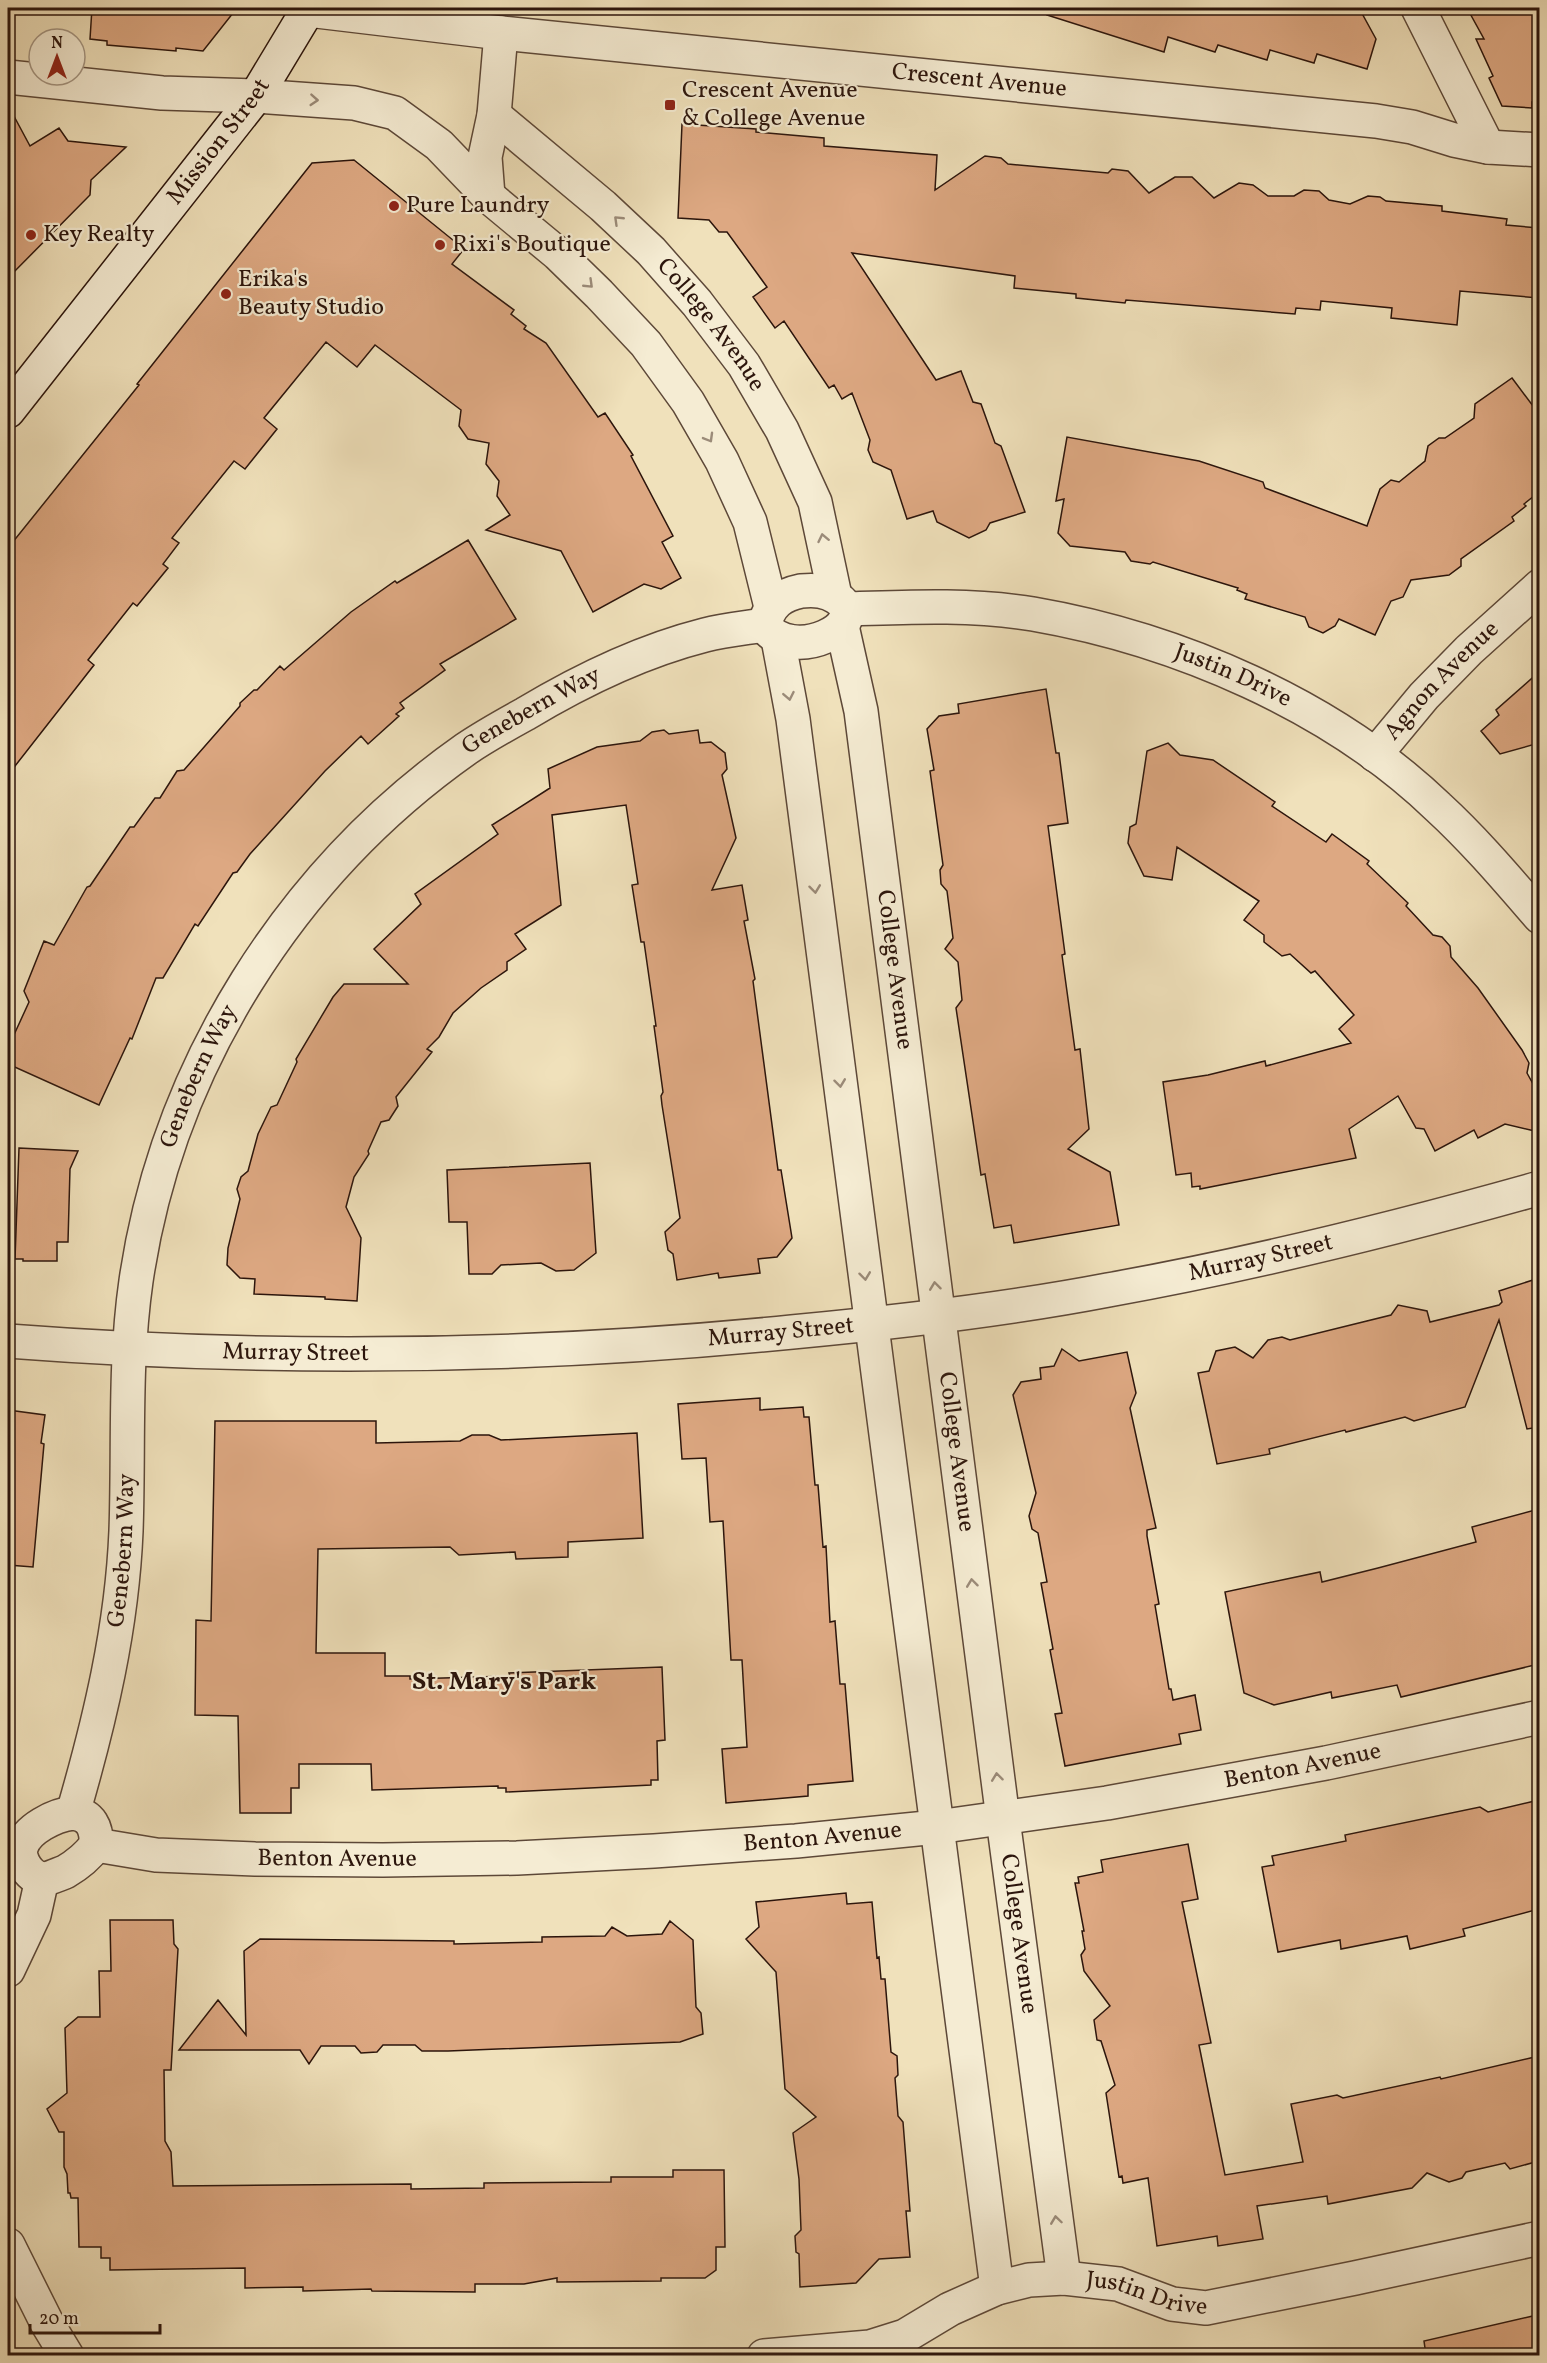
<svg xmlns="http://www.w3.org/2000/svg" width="1547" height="2363" font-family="Vollkorn,serif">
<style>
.building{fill:#dda882;stroke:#2c150c;stroke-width:1.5}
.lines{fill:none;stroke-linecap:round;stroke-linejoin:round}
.minor-casing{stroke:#5d4838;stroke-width:36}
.secondary-casing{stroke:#2c150c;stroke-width:36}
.minor{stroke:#f5ecd3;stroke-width:33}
.secondary{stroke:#f5ecd3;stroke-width:33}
.oneway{stroke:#9b8b79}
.poi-dot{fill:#8f2418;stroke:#f5ecd3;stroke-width:2}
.labels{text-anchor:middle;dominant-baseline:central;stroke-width:4.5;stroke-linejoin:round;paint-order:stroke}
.street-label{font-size:24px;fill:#2c150c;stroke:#f5ecd3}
.poi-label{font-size:24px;fill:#2c150c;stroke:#f5ecd3;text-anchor:start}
.neighbourhood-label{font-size:26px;font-weight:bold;fill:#2c150c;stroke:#f5ecd3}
</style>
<rect width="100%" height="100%" fill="#f0e1bb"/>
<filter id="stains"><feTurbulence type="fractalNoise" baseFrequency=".00333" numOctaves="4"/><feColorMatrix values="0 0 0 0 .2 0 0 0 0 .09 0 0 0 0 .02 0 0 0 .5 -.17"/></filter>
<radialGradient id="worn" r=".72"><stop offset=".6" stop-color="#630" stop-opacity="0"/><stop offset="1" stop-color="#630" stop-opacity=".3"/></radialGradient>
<path class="building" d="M92,8H237L203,51L176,48V51L107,45V41L90,39Z
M1049,8H1359L1376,39L1367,69L1317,54L1314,63L1270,50L1267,60L1218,45L1215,52L1168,37L1164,52L1047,15Z
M1467,8H1539V102H1532V108L1502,106L1489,78L1493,76L1476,39H1484Z
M8,105L30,146L59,128L68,141L126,147L91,180L90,195L8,278Z
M682,124L756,129V132L824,138V146L937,155L935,190L985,156L1001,158L1008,164L1108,173L1112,169L1128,171L1149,193L1175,177H1192L1214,198L1239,183L1253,185L1268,196H1294L1304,190L1319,191L1329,200L1350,204L1368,196L1380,197L1386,201L1442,206V211L1507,219L1506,225L1539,228V298L1460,291L1457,325L1391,318L1392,308L1321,301L1320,310L1296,308L1295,314L1126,300L1125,303L1076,298V294L1014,288L1015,276L852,253L936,380L961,371L973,402L981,404L995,443L1001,446L1025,512L990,523L986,530L969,538L937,522L933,511L907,519L891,470L873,462L868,450L870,440L852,393L842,399L834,385L829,388L784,321L775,328L753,297L767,287L727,232H719L709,220L678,218Z
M354,160L464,249L452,264L514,310L511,314L526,326L524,329L546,343L598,417L605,413L633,455L631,456L673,536L662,542L681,578L661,589L644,584L593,612L561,551L486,530L510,515L497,496L499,481L486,464L489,443L468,439L459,426L461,410L375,345L357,367L326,342L264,418L277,429L245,469L234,461L172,538L179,543L163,564L168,568L137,606L133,603L88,660L94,665L8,775V548L139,385L137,384L312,163Z
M1512,378L1539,414V492L1524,504L1526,506L1512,517L1514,521L1461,559V566L1449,575L1411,580L1403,597L1391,601L1375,635L1339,619L1335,626L1323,633L1309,627L1305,617L1245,599L1247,594L1237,590L1238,588L1153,562L1150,564L1131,561L1125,552L1070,546L1058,533L1064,499L1056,501L1067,437L1199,461L1263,482L1265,488L1367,526L1380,489L1391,480L1399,482L1425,461L1428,446L1439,438H1445L1474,418L1475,404Z
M468,540L516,619L440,664L445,670L400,703L404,708L396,714L399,716L368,744L361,736L325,771L250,854L237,872L233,873L198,926L195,924L163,978H156L132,1039L130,1038L99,1105L8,1064V1039L13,1037L29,1002L24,991L44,941L54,945L87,887L90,886L130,827H134L155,798H160L177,771L184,770L240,706V703L254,690H257L280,666L284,670L351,612L395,581L397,583Z
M1539,672V743L1500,754L1481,731L1499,715L1496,710Z
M1046,689L1056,753H1059L1068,823L1048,826L1065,954L1062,955L1075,1050L1080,1049L1089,1129L1068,1149L1110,1172L1119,1225L1014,1243L1011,1225L994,1228L985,1174L981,1175L956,1008L962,1000L958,962L945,949L953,938L947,891L941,884L940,870L943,865L930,771L934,770L927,729L939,716L959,713L958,704Z
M664,730L669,734L698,730L700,743L711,742L725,753L727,769L722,775L736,838L712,890L742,885L748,920L744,921L755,979L753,981L778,1170H781L792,1238L777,1257L758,1259L760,1273L719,1278L718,1273L677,1280L673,1254L668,1250L665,1232L680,1218L662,1105L661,1096L663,1092L654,1026H656L644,942H641L632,885L638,884L626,805L552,815L561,905L515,934L526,949L507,962V970L481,988L453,1013L439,1037L427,1049L432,1052L396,1097L398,1106L389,1120L381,1122L368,1151L369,1154L354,1177L346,1207L361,1238L357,1301L325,1299V1297L254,1294L255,1279L240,1278L227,1265L228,1248L240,1199L237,1189L241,1177L248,1171L258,1134L271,1107L277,1105L297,1062L296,1059L333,997L344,984H408L374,949L421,904L415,894L498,834L492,825L550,788L548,769L597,747L640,741L652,732Z
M1168,743L1180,755L1213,760L1275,802L1272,806L1326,842L1332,834L1369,861L1367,864L1408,903L1406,906L1433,935L1442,937L1450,946L1451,957L1478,988L1522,1050L1529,1063L1527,1073L1539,1095V1132L1505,1124L1478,1138L1474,1130L1435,1151L1424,1129L1416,1128L1398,1096L1349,1129L1356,1158L1200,1189V1186L1192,1187L1191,1173L1176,1175L1163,1082L1208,1075L1265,1061L1266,1066L1351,1043L1339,1029L1354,1015L1315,971L1311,973L1290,954L1282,956L1264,942V935L1244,920L1259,901L1177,847L1172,880L1144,876L1128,843L1130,827L1136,824L1147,751Z
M19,1148L78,1151L70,1169L68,1242H57V1261H23V1259H15Z
M590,1163L596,1253L574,1270L556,1271L541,1263L501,1265L492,1274H469L467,1222H449L447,1170Z
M1539,1278V1427L1527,1429L1499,1320L1465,1407L1414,1421L1405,1417L1346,1432L1345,1430L1269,1449L1270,1454L1217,1464L1198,1373L1209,1371L1216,1351L1235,1347L1253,1358L1268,1340L1282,1337L1290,1340L1391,1315L1398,1305L1427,1311L1430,1322L1499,1305L1502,1302L1499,1291Z
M1062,1349L1079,1361L1127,1352L1136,1393L1130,1408L1156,1528L1147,1530V1536L1159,1604L1155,1605L1169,1689H1171L1173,1700L1195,1695L1201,1730L1179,1734L1181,1744L1065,1766L1055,1714L1062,1713L1050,1650L1053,1649L1041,1583L1047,1582L1038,1533L1032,1529L1029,1516L1036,1493L1013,1395L1021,1382L1041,1379L1040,1368L1054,1366Z
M760,1398V1410L803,1407L804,1417H809L815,1485H818L823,1547L826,1546L830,1622L835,1621L840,1684H845L853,1781L808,1785V1796L726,1803L722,1749L747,1747L742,1660H731L723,1521L710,1522L706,1458L682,1459L678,1404Z
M8,1410L45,1415L41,1443L44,1444L33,1567L8,1565Z
M215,1421H376V1443L460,1441L472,1435H489L501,1440L637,1433L643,1538L568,1542V1557L516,1559L515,1552L459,1555L450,1547L318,1549L316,1653H385V1676H410V1679L510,1676L509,1673L662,1667L665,1740L657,1741L658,1780H651V1785L506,1792V1788H498V1786L372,1790L371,1764H299V1788H291V1813H240L238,1716L195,1715L196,1620L211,1621Z
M1539,1509V1664L1401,1697L1397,1685L1332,1698L1331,1692L1274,1705L1244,1693L1225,1592L1320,1572L1322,1582L1378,1568L1476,1542L1472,1527Z
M1539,1800V1909L1463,1929L1465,1936L1410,1949L1407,1936L1341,1949L1340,1940L1278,1952L1262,1867L1274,1865L1272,1856L1346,1841L1345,1835L1480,1807L1488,1812Z
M1188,1844L1198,1899L1182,1902L1211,2043L1199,2045L1225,2175L1303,2162L1291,2104L1337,2095L1343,2098L1440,2077L1441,2079L1539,2056V2161L1510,2169L1505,2163L1466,2172L1462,2178L1449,2182L1427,2173L1412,2188L1328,2204L1327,2196L1257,2206L1263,2239L1218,2246L1217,2236L1157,2246L1148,2178L1123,2183L1122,2176L1119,2177L1106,2093L1115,2085L1101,2041L1097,2040L1094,2020L1110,2006L1084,1971L1081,1955L1085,1949L1082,1931H1084L1075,1883H1079L1078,1877L1103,1872L1101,1860Z
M846,1893L847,1904L872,1902L877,1958L879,1957L881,1979H885L891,2052L897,2056L898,2075L895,2078L898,2116L903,2122L910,2211H906L910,2257L879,2259L856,2283L800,2287L799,2254L796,2252L795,2236L801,2230L799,2179L793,2133L816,2117L785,2089L776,1972L746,1939L759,1927L756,1902Z
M110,1920H173L174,1944L178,1949L171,2070H164L165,2141L171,2152L173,2186L411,2184V2189L484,2188V2183L611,2182V2177H673V2170H724L725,2247H716V2270L705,2278H661V2281L557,2282V2278L524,2284H475V2292L372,2291L371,2289L303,2291V2287L245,2288V2268L110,2270V2258H101V2247H79L78,2198H71L70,2193H68L67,2174L64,2167V2132H59L47,2109L67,2093L65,2028L78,2017H100L99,1971H111Z
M670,1921L693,1940L696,2007L701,2013L703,2034L680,2042L448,2051H422L415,2045H383L377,2052L361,2053L355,2046H321L309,2064L300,2050H179L218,2000L246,2035L244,1951L260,1939L454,1941V1944L542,1942V1937L605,1936L612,1927L627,1936L662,1934Z
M1533,2316L1539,2355H1426L1424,2341Z"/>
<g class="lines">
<defs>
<g id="minor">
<path d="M1418,8L1488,147"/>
<path id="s1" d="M308,10L501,33L1376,121L1412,127L1454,140L1488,147L1540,150"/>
<path d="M8,77L162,93L256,96L354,103L395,113L439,145L488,196L558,254L599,294L646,344L688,402L722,461L750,522L771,607"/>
<path id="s2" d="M494,115L603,206L651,251L697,303L744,365L782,430L815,502L835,596"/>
<path d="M488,196L485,157L494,115L501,33"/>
<path d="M801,591C814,590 826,590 837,598C875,624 792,666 764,625C770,604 781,595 801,591Z"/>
<path id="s3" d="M847,609C909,607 972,604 1033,614C1177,639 1332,705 1438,807C1475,841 1507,879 1540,917"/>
<path id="s4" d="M842,626L861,711L1003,1819L1064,2278"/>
<path d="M778,639L793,719L997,2288"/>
<path id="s5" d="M1375,755L1424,696L1469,650L1540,586"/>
<path id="s6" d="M8,1341C269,1361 531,1358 792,1332C898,1322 1004,1310 1108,1290C1253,1264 1398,1228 1540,1188"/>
<path id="s7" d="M73,1813C100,1720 122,1628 126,1531C129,1448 124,1364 136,1281C167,1068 290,873 466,749C485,736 505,725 525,714C580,681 642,651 705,635C724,630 745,628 764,625"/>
<path d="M73,1813C91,1815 97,1828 96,1845C88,1856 77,1865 65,1872C59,1874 49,1879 43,1879C30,1878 18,1860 21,1848C26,1829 55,1815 73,1813Z"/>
<path id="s8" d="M96,1845L156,1855L255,1859L383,1860L517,1858L654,1851L796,1841L937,1827L1107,1803L1326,1763L1540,1717"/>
<path d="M8,1970L34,1915L42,1879"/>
<path d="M8,2245L47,2323L67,2356"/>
<path id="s9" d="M764,2356L870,2347L905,2336L950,2309L997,2288L1029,2280L1064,2278L1118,2284L1172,2304L1206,2308L1355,2278L1540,2238"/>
</g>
<g id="secondary">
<path id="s10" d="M8,411L256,96L309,8"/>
</g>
</defs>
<use href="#minor" class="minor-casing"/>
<use href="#secondary" class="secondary-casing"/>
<use href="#minor" class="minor"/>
<use href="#secondary" class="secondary"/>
</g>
<defs><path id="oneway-chevron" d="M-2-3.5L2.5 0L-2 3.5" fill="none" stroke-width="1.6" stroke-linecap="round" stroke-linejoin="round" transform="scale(1.5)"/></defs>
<g class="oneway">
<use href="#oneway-chevron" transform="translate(314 100) rotate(4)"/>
<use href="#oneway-chevron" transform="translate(618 220) rotate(-136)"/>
<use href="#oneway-chevron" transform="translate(589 284) rotate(44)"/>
<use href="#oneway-chevron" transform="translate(709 438) rotate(60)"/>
<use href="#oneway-chevron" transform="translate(823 538) rotate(-102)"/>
<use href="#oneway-chevron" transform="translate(789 696) rotate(79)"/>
<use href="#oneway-chevron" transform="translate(815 889) rotate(83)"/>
<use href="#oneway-chevron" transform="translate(840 1083) rotate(83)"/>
<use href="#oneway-chevron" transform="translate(865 1276) rotate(83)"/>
<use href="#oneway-chevron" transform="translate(935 1286) rotate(-97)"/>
<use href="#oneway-chevron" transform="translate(972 1583) rotate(-97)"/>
<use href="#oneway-chevron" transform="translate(997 1777) rotate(-97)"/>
<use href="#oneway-chevron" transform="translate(1056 2220) rotate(-98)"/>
</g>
<g class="poi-dot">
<rect x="664" y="99" width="12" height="12" rx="3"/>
<circle cx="394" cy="206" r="6"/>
<circle cx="31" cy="235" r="6"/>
<circle cx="440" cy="245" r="6"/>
<circle cx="226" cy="294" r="6"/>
</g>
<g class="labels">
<g class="street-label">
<text stroke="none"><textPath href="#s1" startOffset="675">Crescent Avenue</textPath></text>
<text stroke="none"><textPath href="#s10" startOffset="342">Mission Street</textPath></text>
<text stroke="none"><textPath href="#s2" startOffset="303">College Avenue</textPath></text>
<text stroke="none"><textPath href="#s3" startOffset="396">Justin Drive</textPath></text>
<text stroke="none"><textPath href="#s5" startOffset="100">Agnon Avenue</textPath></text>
<text stroke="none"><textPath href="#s7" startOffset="1257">Genebern Way</textPath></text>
<text stroke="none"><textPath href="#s4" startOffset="348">College Avenue</textPath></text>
<text stroke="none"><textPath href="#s7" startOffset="753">Genebern Way</textPath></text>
<text stroke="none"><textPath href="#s6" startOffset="1260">Murray Street</textPath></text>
<text stroke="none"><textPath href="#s6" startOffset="774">Murray Street</textPath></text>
<text stroke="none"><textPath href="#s6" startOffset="288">Murray Street</textPath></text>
<text stroke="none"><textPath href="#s4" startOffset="834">College Avenue</textPath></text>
<text stroke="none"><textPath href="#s7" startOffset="268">Genebern Way</textPath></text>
<text stroke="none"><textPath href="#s8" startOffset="1214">Benton Avenue</textPath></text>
<text stroke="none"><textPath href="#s8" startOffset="728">Benton Avenue</textPath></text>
<text stroke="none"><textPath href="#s8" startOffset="242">Benton Avenue</textPath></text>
<text stroke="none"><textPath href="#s4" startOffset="1320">College Avenue</textPath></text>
<text stroke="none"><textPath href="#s9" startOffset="400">Justin Drive</textPath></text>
</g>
<g class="poi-label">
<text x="682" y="91">Crescent Avenue<tspan x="682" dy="28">&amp; College Avenue</tspan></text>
<text x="406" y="206">Pure Laundry</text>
<text x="43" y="235">Key Realty</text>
<text x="452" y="245">Rixi's Boutique</text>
<text x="238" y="280">Erika's<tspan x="238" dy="28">Beauty Studio</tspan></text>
</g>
<g class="neighbourhood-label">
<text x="504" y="1682">St. Mary's Park</text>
</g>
</g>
<rect width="1547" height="2363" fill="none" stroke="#f0e1bb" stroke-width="30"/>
<rect x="9" y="9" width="1529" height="2345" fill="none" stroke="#2c150c" stroke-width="3"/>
<rect x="15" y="15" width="1517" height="2333" fill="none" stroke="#2c150c" stroke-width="1.5"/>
<g transform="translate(57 57)"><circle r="28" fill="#f5ecd3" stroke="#a59683" stroke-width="1.5"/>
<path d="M0-4.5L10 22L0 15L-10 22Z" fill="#8f2418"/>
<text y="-9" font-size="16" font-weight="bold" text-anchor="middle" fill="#2c150c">N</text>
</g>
<path d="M30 2324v9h130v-9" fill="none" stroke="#2c150c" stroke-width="3"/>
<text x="39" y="2324" font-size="18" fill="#2c150c" stroke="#f5ecd3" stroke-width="4.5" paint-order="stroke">20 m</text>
<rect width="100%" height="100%" filter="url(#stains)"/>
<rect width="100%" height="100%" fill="url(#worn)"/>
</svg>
